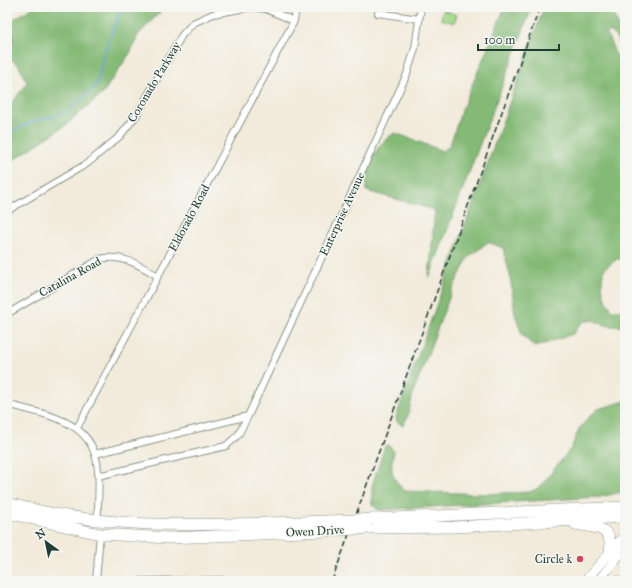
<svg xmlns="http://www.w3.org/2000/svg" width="632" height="588" font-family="'IM FELL Great Primer',serif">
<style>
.green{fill:#a6da8a;stroke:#628c5f}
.forest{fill:#84ba76;stroke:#527c55}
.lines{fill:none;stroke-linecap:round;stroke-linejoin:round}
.stream{stroke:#66a0d6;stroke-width:1.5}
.street-casing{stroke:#889488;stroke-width:8}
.primary-casing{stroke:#889488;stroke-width:10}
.highway-casing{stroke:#889488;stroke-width:12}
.street{stroke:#fff;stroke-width:6}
.primary{stroke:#fff;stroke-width:9}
.highway{stroke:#fff;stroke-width:11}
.rail{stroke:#1f3d34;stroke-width:1.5;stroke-dasharray:6 3;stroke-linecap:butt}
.highway-bridge-casing{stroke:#889488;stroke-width:12;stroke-linecap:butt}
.highway-bridge{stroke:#fff;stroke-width:11}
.poi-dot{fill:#d1495b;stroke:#f6f6f2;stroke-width:1.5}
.labels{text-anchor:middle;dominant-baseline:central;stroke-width:3;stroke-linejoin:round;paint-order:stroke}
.street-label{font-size:12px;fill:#1f3d34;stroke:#f6f6f2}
.poi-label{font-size:12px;fill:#1f3d34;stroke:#f6f6f2;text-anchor:end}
</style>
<rect width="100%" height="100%" fill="#f6f6f2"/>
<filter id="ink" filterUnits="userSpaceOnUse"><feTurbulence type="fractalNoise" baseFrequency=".025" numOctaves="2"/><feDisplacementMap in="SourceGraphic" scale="8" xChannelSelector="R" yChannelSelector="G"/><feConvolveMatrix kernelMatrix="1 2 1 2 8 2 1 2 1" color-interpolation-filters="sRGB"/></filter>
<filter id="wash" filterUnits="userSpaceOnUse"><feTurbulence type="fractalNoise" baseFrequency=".012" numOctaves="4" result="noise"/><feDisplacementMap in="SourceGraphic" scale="16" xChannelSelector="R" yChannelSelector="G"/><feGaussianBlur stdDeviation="0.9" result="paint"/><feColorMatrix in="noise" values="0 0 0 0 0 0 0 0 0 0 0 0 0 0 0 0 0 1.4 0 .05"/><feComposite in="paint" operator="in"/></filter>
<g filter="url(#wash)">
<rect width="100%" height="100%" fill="#f2ebdb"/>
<path class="green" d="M443,10L457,15L454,23L441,19Z"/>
<path class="forest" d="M34,7H168L161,11L138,35L130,53L103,93L62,128L7,164V107L12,103L27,83L18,64L7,57V23Z
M505,7H532L429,278L435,210L367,191C364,169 375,144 395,133L443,151L450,145L462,109Z
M544,7H609L625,37V51L612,32H606L615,53L625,68V259H617L604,269C600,285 602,296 612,310H625V326C614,327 603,326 594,320L582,322L573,334L535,347L522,335L515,314L510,275L503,248L488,242L468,258L452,290L413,393L408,416L403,426L397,422L396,417Z
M625,401V490L622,492L600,497L379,510L372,505V486L385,446L389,445L394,452C389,472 392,476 404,491L483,494L530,492L540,487L572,447L579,429L588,418L598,409Z"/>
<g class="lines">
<path class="stream" d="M7,134L32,122L62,114L74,106L97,84L104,53L122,7"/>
</g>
</g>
<g filter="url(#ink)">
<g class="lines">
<defs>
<path id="street" d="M378,13L419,19
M7,35L9,40L7,44
M7,211L88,163L120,136L136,116L182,35L193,23L213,14L251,7L266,9L294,21
M7,314L100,259C123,254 139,265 158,276
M7,404C47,416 95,419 98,471C100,487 97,504 98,520
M77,428L294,21L296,7
M95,454L248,416L407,74L415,48L421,7
M98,476L226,446L238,435L248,416
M618,580V581
M96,581L100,534
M140,581L223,580"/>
<path id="primary" d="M585,581L625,535
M598,581L625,548"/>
<path id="highway" d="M7,503C113,533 221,524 330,521
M7,513L100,534L169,538L326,531
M373,519L625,507
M575,524C595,528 613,525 610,552
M369,528L455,527L625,517"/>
</defs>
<use href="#street" class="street-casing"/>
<use href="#primary" class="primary-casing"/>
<use href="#highway" class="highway-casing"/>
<use href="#street" class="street"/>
<use href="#primary" class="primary"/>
<use href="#highway" class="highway"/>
<path class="rail" d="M332,581L540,7"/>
<defs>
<path id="highway-bridge" d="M330,521L373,519
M326,531L369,528"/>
</defs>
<use href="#highway-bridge" class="highway-bridge-casing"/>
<use href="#highway-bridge" class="highway-bridge"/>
</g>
</g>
<circle class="poi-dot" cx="580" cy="559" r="4"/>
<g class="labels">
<g class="street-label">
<text transform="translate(154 82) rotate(-59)">Coronado Parkway</text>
<text transform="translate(342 214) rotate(-65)">Enterprise Avenue</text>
<text transform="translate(189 218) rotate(-62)">Eldorado Road</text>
<text transform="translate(70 277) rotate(-29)">Catalina Road</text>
<text transform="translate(315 531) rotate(-3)">Owen Drive</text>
</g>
<g class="poi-label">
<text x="572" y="559">Circle k</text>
</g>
</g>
<rect width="632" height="588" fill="none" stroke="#f6f6f2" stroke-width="24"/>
<g transform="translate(46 542) rotate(327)" stroke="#f6f6f2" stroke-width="3" paint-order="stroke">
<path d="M0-3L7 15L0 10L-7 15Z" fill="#1f3d34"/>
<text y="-6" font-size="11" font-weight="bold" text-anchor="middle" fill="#1f3d34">N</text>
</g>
<path d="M478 44v6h81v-6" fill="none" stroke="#1f3d34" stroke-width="2"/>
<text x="484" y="44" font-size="12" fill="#1f3d34" stroke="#f6f6f2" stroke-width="3" paint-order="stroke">100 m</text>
</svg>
